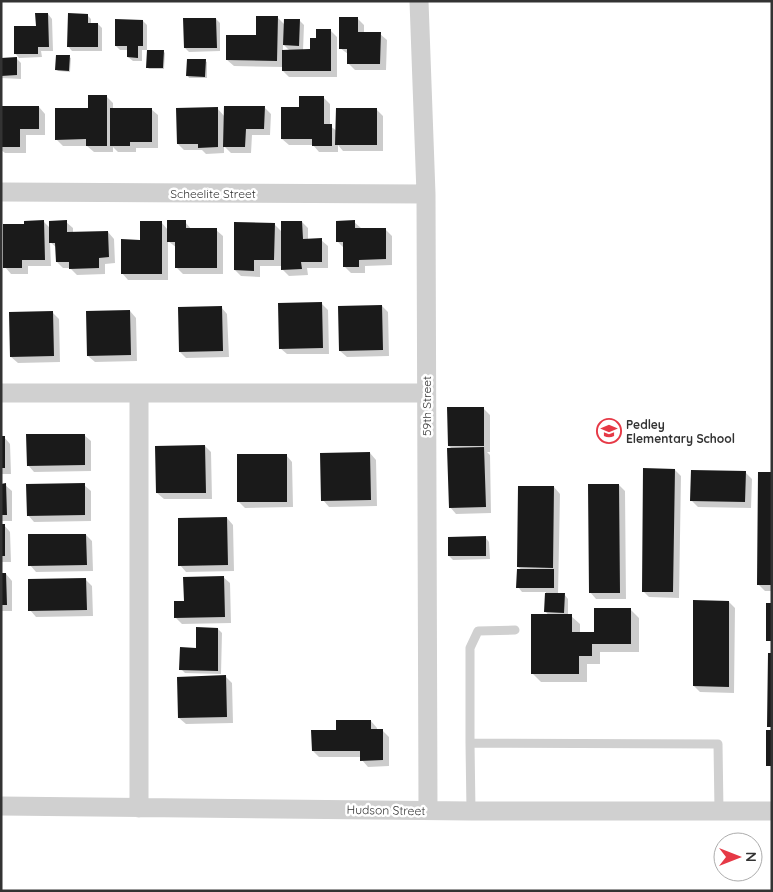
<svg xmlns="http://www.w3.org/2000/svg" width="773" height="892" font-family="Quicksand,sans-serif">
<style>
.shadow{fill:#0003;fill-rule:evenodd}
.building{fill:#1a1a1a}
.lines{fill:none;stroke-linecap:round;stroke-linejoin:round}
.service{stroke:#d0d0d0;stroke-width:9}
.minor{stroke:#d0d0d0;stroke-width:19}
.labels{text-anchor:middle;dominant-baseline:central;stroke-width:5;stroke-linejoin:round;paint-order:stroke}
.street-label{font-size:12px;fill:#333;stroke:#fff}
.poi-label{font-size:12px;font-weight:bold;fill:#333;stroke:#fff;text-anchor:start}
</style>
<rect width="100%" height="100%" fill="#fff"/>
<path class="shadow" d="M48,14L52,19L53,51H41L42,57L19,58L15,53Z
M87,15L91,19V24H98L102,28V51H72L68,46Z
M277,17L285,25L300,21L304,25L303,51H311L317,39L330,30L337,37V77H289L283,71V67L234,66L227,60L257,36ZM283,44L290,51H283Z
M216,19L220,23V51L189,52L185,48Z
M358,19L364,25V33L380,34L387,40L386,70H355L348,63V54L340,48Z
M143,21L147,25V50H142V61H133L128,57V50H120L116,46Z
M163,51L165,53L164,69H149L147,67Z
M69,57L71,58L70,72L58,71L57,70Z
M1,59H17L21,63V79L1,78Z
M205,61L207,62V78H189L188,76Z
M106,96L113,103V109H151L158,115V148H136V152H118L113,147V152H94L87,146H63L56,139L89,109Z
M323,97L330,104V126L337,131L377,110L383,116V151H343L338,145V152H319L313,145H289L282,139L300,109Z
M1,107H39L45,114V135H26V153H5L1,150Z
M264,107L271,114L270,135H252L251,153H231L224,146V153L206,154L202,150H184L178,144L217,108L225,117Z
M44,222L50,228L66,222L73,228V233L108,232L114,239L115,263L105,264V274L77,275L70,268H63L57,262V248L50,242L51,266H28V274H11L5,267L25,225Z
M161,222L168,230L185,222L192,230H216L223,236V274H183L177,268V248L168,241V280H128L122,273L141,241Z
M302,222L308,228V240H321L328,246V268H307L308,275L289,276L282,269V266H260V277L241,276L235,270L274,224L282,232Z
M354,222L361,228L385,229L392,236V265L365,266V273H351L345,267L344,248L338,242Z
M321,303L328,310L329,354H287L280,348Z
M382,306L388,312L389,356L347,357L340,351Z
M221,307L227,314L229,357L186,358L180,352Z
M130,311L136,318L137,361L95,362L88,356Z
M52,312L59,319L60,362L18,363L11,357Z
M483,408L490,415V452H487L490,455L491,513L456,514L450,507L452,449L449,446Z
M84,435L91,441V471L34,472L28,465Z
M1,437H4L10,444L11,474H1Z
M205,446L211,452L212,499H164L157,493Z
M370,453L376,460L377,506L329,507L323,500Z
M286,455L292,462L293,507L245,508L239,502Z
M675,470L681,476L679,598L649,597L643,591Z
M745,472L752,479L751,508L698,507L692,501Z
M772,474V591H765L758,584Z
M1,485H5L12,491V521H1Z
M84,485L91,491V521L34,522L28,515Z
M619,485L625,491L626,599H596L590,592Z
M554,487L560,494L558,594H564L568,599V616H571L580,624V633H595L630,609L639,618V652H600V664H587V682H541L533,674L549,616L546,612V592H522L518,587L522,570L518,567Z
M227,518L233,525L234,571L186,572L180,565Z
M1,525H4L10,532L11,562H1Z
M86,535L92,541L93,571L36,572L30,565Z
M485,537L489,542L490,559L453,560L449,556Z
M1,574H6L12,581V611H1Z
M223,577L230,583L231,623L182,624L176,618L185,602Z
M86,580L92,586L93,616L36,617L30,610Z
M729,602L735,608L734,693L700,692L694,686Z
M218,629L222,633L221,674L185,673L181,669L197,649Z
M226,677L232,683L233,723L186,724L179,718Z
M371,721L377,728V730H382L389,737V766L368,767L362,760V757H319L313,751L338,731Z"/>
<path class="building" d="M35,13H48L49,47H38V54H14V26H36Z
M68,13L88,14V23H98V47H67Z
M256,16H278L277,61L226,60V35H256Z
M339,17H358V32H381L380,64H347V49H339Z
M183,18H216L217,48H184Z
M115,19L143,20V46H138V58L127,57V46H115Z
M284,19H300L299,46L283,45Z
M316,29H331V71H282V50L310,49V38H316Z
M147,50H164L163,68H146Z
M56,55H70L69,71L55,70Z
M17,57V75L1,76V58Z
M187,59H206L205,77L186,76Z
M88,95H107V146H86V139L55,140V108H88Z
M299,96H324V124H332V146H312V139H281V107H299Z
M1,106H39V129H20V147H1Z
M224,106H265L264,129H246L245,147H223Z
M218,107V147L198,148V144H177L176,108Z
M110,108H152V142H130V146H110Z
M336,108H377V145H335Z
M44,220L45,260H22V268H3V224H24V221Z
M67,220V232L108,231L109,257L99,258V268L69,269V262H56L55,243H49V221Z
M167,220H186V228H217V268H175V242H167Z
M355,220V228H386V259L359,260V267H343V242H336V221Z
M140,221H162V274H121V239L140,240Z
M281,221H302L303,239L322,238V262H301L302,269L281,270Z
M234,222L275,223L274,260H254V271L234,270Z
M322,302L323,348L279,349L278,303Z
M382,305L383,350L339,351L338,306Z
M222,306L223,351L179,352L178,307Z
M130,310L131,355L87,356L86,311Z
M53,311L54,356L10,357L9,312Z
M447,407H484V446H448Z
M26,434H85V465L27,466Z
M1,436H5V468H1Z
M205,445L206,493H156L155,446Z
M484,447L486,507L449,508L447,448Z
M370,452L371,500L321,501L320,453Z
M237,454H287V502H237Z
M643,468L675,469L673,592H642Z
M691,470L746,471L745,502L690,501Z
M758,472H772V585H757Z
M6,483L7,515H1V484Z
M85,483V515L27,516L26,484Z
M588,484H619L620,593H589Z
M518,486H554L553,568L517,567Z
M227,517L228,565L178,566V518Z
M1,524H5V556H1Z
M28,534H86L87,565L28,566Z
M486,536V556H448V537Z
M517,569H554V588H516Z
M1,573H6L7,605H1Z
M224,576L225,617L174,618V601H184L183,577Z
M86,578L87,610L28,611V579Z
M545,593H565L564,613L544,612Z
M693,600L729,601V687L693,686Z
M766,603H772V641H766Z
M594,608H631V644H592V656H579V674H531V614H572V632H594Z
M196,627L218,628V671L179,670L180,647L196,648Z
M768,653H772V727H767Z
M226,675L227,717L178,718L177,677Z
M336,720H371V729H383V760L360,761V751H312L311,730H336Z
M766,730H772V766H766Z"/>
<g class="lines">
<path class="service" d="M470,743V648L478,631L515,630
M471,811L470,743L718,744L719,811"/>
<path class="minor" d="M419,1L426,194L428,810
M1,192L426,194
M1,393H426
M139,393V808
M1,806L471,811H772"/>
</g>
<defs>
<symbol id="school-ring" viewBox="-11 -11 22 22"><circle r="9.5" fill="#fff" stroke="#e63946" stroke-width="1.5"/><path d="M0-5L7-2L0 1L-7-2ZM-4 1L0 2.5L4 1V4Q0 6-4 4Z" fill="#e63946"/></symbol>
</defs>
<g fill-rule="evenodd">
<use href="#school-ring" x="595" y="417" width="28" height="28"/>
</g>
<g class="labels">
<g class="street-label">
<text x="213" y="193">Scheelite Street</text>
<text transform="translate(426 406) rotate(-90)">59th Street</text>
<text transform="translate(386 810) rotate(1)">Hudson Street</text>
</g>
<g class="poi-label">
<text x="626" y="424">Pedley<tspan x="626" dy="14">Elementary School</tspan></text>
</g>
</g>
<rect width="773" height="892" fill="none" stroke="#333333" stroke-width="5"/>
<g transform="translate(738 857) rotate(90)"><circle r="24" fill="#ffffff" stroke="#adadad"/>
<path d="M0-4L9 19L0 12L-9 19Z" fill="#e63946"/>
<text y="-8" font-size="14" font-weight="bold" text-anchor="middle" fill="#333333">N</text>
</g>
</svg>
